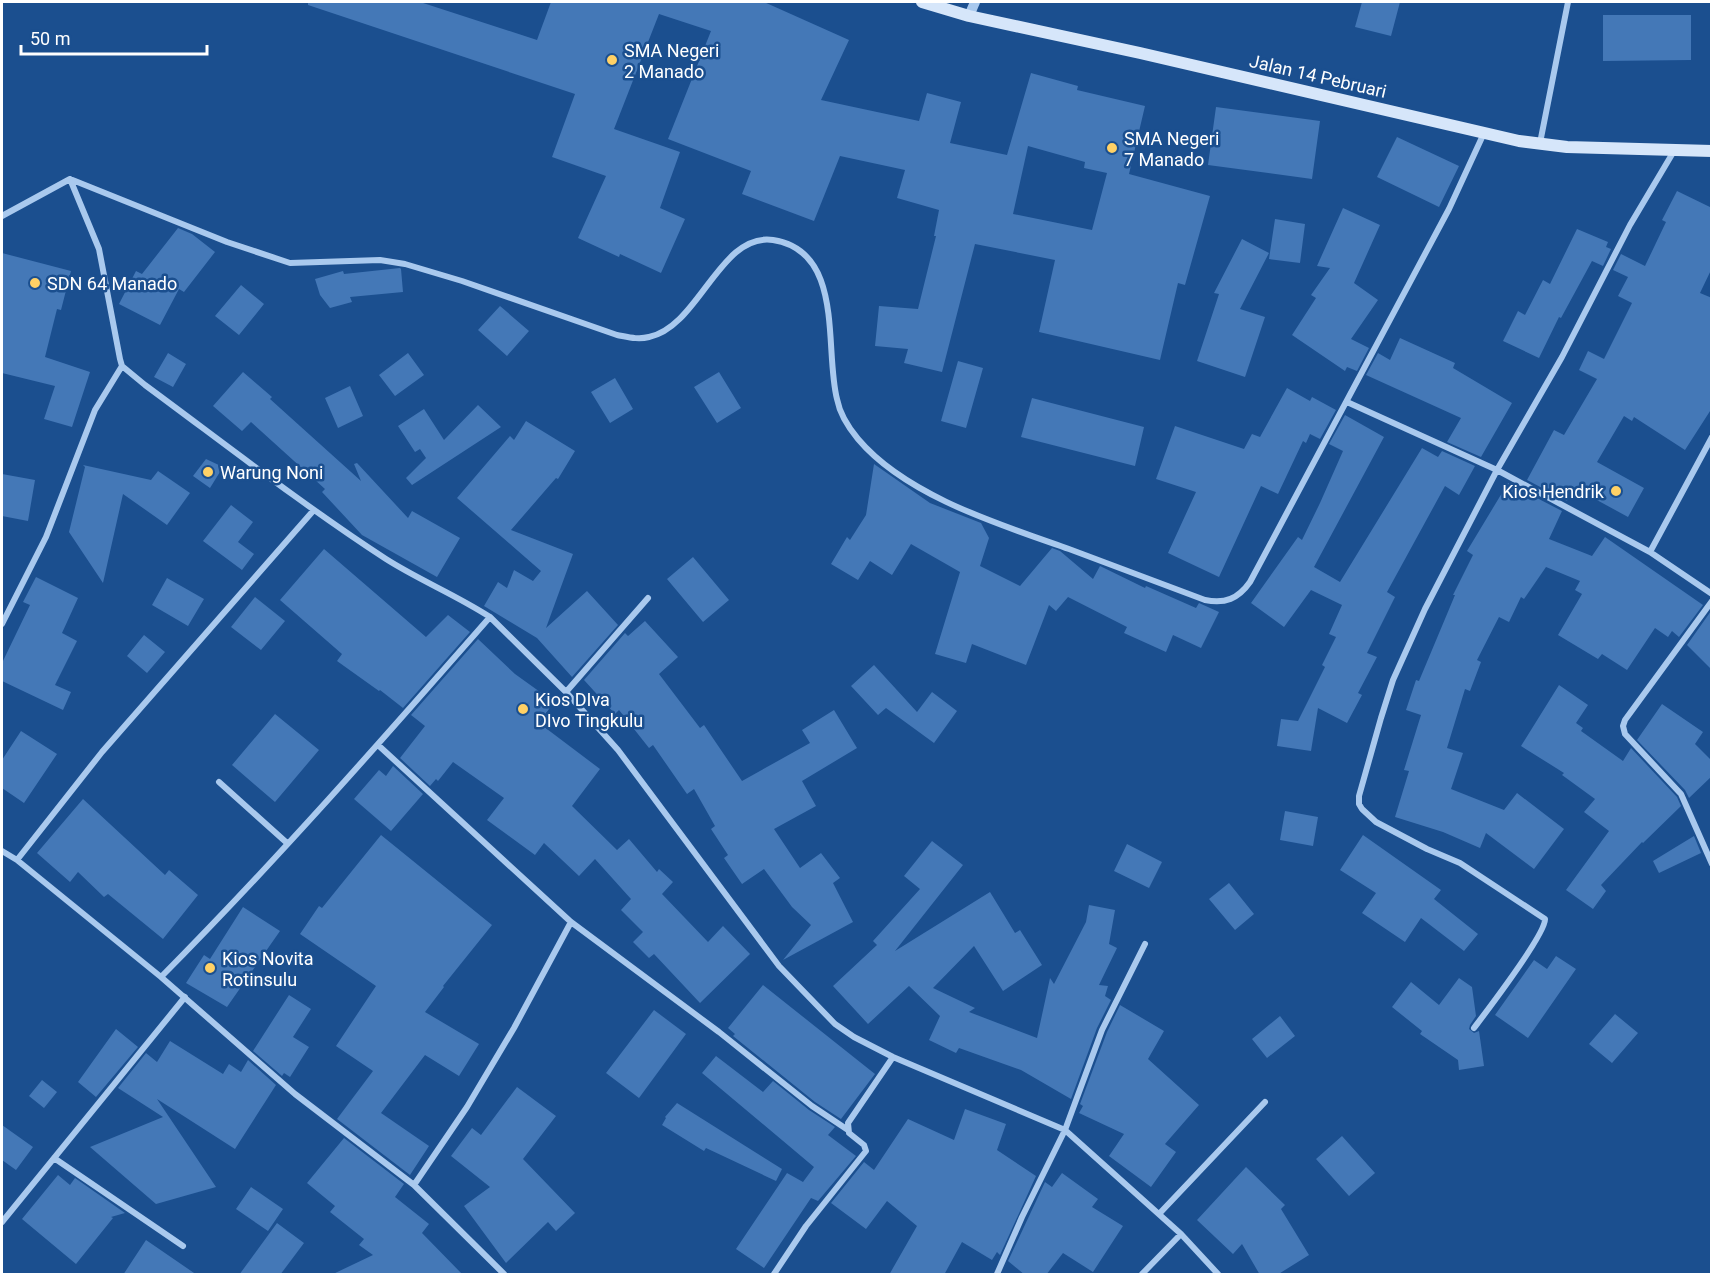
<svg xmlns="http://www.w3.org/2000/svg" width="1713" height="1276" font-family="Roboto,sans-serif">
<style>
.building{fill:#4478b7;fill-rule:evenodd}
.lines{fill:none;stroke-linecap:round;stroke-linejoin:round}
.minor{stroke:#a9c9ee;stroke-width:6}
.tertiary{stroke:#a9c9ee;stroke-width:10}
.secondary{stroke:#d6e6fa;stroke-width:12}
.poi-dot{fill:#ffd166;stroke:#1b4f8f;stroke-width:2}
.labels{text-anchor:middle;dominant-baseline:central;stroke-width:5;stroke-linejoin:round;paint-order:stroke}
.poi-label{font-size:18px;fill:#fff;stroke:#1b4f8f;text-anchor:start}
.street-label{font-size:18px;fill:#fff;stroke:#1b4f8f}
</style>
<rect width="100%" height="100%" fill="#1b4f8f"/>
<path class="building" d="M308,2H420L537,40L551,2H764L849,40L821,100L919,121L927,93L961,102L950,143L1007,155L1031,73L1078,86L1077,90L1145,106L1129,174L1210,196L1185,285L1178,283L1160,360L1039,332L1055,260L975,244L942,372L904,363L908,349L875,346L879,306L918,309L936,236H934L939,210L897,198L905,170L840,156L814,221L742,194L751,171L668,139L711,31L659,14L614,129L680,152L660,208L685,219L661,273L620,254L619,257L578,238L606,176L552,157L575,94L308,5ZM1028,146L1085,162L1084,168L1107,173L1092,230L1013,214Z
M1362,2H1400L1391,36L1355,27Z
M1603,15H1691V60L1603,61Z
M1216,107L1320,121L1312,179L1208,165Z
M1397,137L1459,166L1439,207L1377,177Z
M1677,191L1712,208V268L1700,293L1712,298V408L1685,450L1634,417L1632,421L1624,416L1597,462L1644,488L1628,517L1573,487L1567,501L1527,480L1554,430L1564,435L1597,379L1579,370L1588,351L1604,359L1632,303L1618,296L1628,277L1613,270L1621,254L1645,266L1666,222L1662,220Z
M1343,208L1380,225L1354,283L1378,300L1351,339L1369,348L1357,371L1347,367L1345,371L1292,335L1316,298L1311,295L1330,268L1317,266Z
M1275,219L1305,224L1300,263L1269,259Z
M178,228L192,234L215,252L184,292L179,289L160,325L119,304L136,271L142,274Z
M1577,229L1608,242L1606,247L1611,249L1603,266L1592,261L1561,318L1559,317L1539,358L1503,341L1518,311L1525,315L1543,280L1550,284Z
M1242,239L1269,253L1240,309L1265,317L1245,377L1197,361L1219,294L1214,293Z
M2,253L71,271L61,310L57,309L45,357L90,372L72,427L44,419L55,386L2,373Z
M400,268L401,269L403,292L350,297L352,302L330,308L320,295L315,279L343,271L344,274Z
M241,285L264,304L239,335L215,316Z
M500,306L529,331L507,356L478,330Z
M1400,338L1455,363L1453,368L1512,403L1481,457L1447,442L1461,418L1366,375L1378,353L1390,360Z
M168,353L186,364L173,387L154,377Z
M408,353L424,375L395,396L379,375Z
M958,361L983,368L966,428L941,421Z
M243,372L272,397L270,399L361,481L354,464L357,463L408,518L412,511L460,538L437,577L362,535L322,492L325,489L251,422L242,431L213,406Z
M719,372L741,408L717,423L694,387Z
M615,378L633,409L610,423L591,392Z
M350,386L363,416L338,428L325,398Z
M1287,388L1310,401L1312,397L1336,410L1320,439L1310,434L1306,443L1303,441L1278,494L1261,486L1219,577L1168,553L1196,492L1156,479L1175,426L1244,449L1252,434L1260,437Z
M1032,398L1144,427L1135,466L1021,437Z
M478,405L501,427L412,485L406,478L426,458L420,449L415,452L398,426L424,409L444,440Z
M1345,415L1384,437L1314,567L1340,582L1422,448L1438,457L1442,451L1475,466L1459,495L1445,486L1387,592L1395,597L1367,653L1377,657L1358,693L1362,695L1347,723L1318,708L1311,751L1277,746L1281,719L1298,721L1325,667L1322,665L1336,637L1329,634L1342,605L1311,590L1284,627L1251,603L1298,537L1302,540L1320,503L1343,451L1329,444Z
M526,421L575,451L558,479L556,478L511,530L573,554L546,628L587,591L618,625L572,677L537,638L484,606L498,582L507,588L514,570L533,581L541,571L457,498L510,436L514,440Z
M206,459L223,467L210,488L193,476Z
M874,464L930,503L981,523L989,538L980,566L1020,586L1052,548L1060,551L1093,579L1100,566L1145,588L1146,586L1196,608L1199,603L1219,612L1201,648L1173,635L1166,652L1124,633L1127,627L1068,597L1056,611L1049,605L1026,665L972,644L966,663L935,654L960,572L911,544L892,575L870,561L858,580L831,564L847,537L850,540L866,515Z
M83,465L151,480L158,471L190,493L167,525L123,494L103,583L69,532L85,467Z
M2,474L35,480L28,521L2,516Z
M1508,483L1562,511L1549,539L1592,556L1605,537L1703,605L1679,637L1672,631L1668,637L1655,628L1627,670L1602,654L1598,659L1558,635L1582,594L1575,590L1580,581L1546,567L1524,599L1521,597L1509,622L1499,617L1477,660L1481,662L1470,691L1465,689L1447,748L1463,753L1451,789L1504,810L1517,793L1564,829L1534,869L1486,833L1480,848L1443,832L1395,817L1409,771L1404,770L1421,715L1406,710L1416,680L1419,681L1455,595H1453L1473,555L1467,551Z
M231,505L253,522L238,542L254,554L242,570L203,541Z
M324,549L426,637L448,615L470,632L403,708L380,690L379,691L337,661L342,654L280,600Z
M693,557L729,600L703,622L667,579Z
M36,577L78,598L62,633L77,641L55,685L71,692L63,710L2,681V663L30,605L23,602Z
M167,578L204,599L188,626L152,605Z
M255,597L285,621L261,650L231,627Z
M1711,611H1712V670L1687,645Z
M645,621L678,657L659,674L700,728L704,725L742,781L810,743L802,730L834,710L857,748L802,781L816,806L774,829L800,868L821,853L840,878L833,883L853,922L783,960L811,925L792,907L764,869L742,884L724,858L728,855L711,829L715,826L694,789L687,794L653,745L649,748L619,710L615,714L584,680L625,633L628,636Z
M144,635L165,652L147,673L127,656Z
M478,639L515,674L554,702L539,723L600,769L572,806L617,850L629,839L657,872L659,869L673,882L662,894L708,942L723,926L750,954L700,1003L654,954L649,958L633,942L643,932L621,910L631,899L595,859L579,876L544,843L535,855L487,820L504,798L453,762L438,781L436,779L430,786L400,758L425,726L411,715Z
M874,665L917,712L932,692L957,711L934,743L886,708L878,715L851,686Z
M1559,685L1588,705L1576,723L1583,728L1581,731L1623,761L1631,748L1677,797L1681,806L1643,843L1642,842L1601,885L1606,891L1593,909L1566,890L1609,831L1584,812L1595,799L1562,775L1564,773L1521,746Z
M1662,704L1703,732L1695,744L1712,761V776L1689,798L1685,790L1637,740Z
M275,714L319,750L275,802L232,765Z
M21,731L57,754L24,803L2,788V760Z
M393,766L423,794L391,831L354,799L379,770L386,776Z
M83,799L165,875L169,870L198,895L163,939L108,894L104,897L78,872L70,882L37,853Z
M1285,811L1318,817L1313,846L1280,840Z
M381,835L492,925L443,986L444,987L425,1012L479,1044L459,1076L425,1055L381,1113L429,1146L410,1175L337,1119L373,1071L336,1046L376,986L300,934L319,906L322,908Z
M1363,835L1441,890L1434,899L1478,934L1464,951L1421,918L1405,942L1362,913L1376,893L1340,870Z
M1694,836L1701,853L1659,873L1653,861Z
M932,841L963,865L895,951L990,892L1015,933L1020,930L1042,965L1003,991L974,946L933,988L975,1008L969,1012L1037,1038L1050,978L1054,984L1086,922L1089,905L1115,910L1109,944L1117,948L1099,985L1108,986L1105,996L1111,1000L1097,1028L1071,1099L1021,1070L959,1048L956,1053L929,1040L940,1016L909,986L868,1024L833,986L877,945L873,941L920,889L904,876Z
M1127,844L1162,862L1149,888L1114,871Z
M1229,883L1254,914L1235,930L1209,899Z
M243,907L280,931L227,1007L186,983L204,955L210,959Z
M1556,956L1576,969L1528,1038L1495,1015L1534,960L1547,969Z
M1459,978L1472,987L1476,1016L1470,1025L1469,1029L1474,1033L1479,1031L1484,1066L1459,1070L1458,1060L1420,1034L1422,1031L1392,1007L1411,982L1439,1005Z
M763,985L875,1074L841,1119L815,1102L733,1036L735,1034L728,1028Z
M289,995L311,1009L293,1037L309,1047L290,1077L284,1073L282,1076L253,1051Z
M1120,1005L1164,1031L1148,1059L1199,1105L1165,1144L1176,1152L1151,1187L1109,1156L1124,1134L1079,1113L1083,1106L1080,1104L1107,1032Z
M654,1010L686,1034L639,1098L606,1073Z
M1615,1014L1638,1033L1612,1063L1589,1044Z
M1280,1016L1295,1036L1267,1058L1252,1039Z
M116,1029L138,1047L96,1097L78,1082Z
M170,1041L223,1074L229,1064L241,1072L248,1060L276,1085L235,1149L157,1099L216,1187L156,1204L90,1147L163,1117L118,1088L146,1053L157,1062Z
M716,1056L763,1092L773,1081L809,1110L835,1127L828,1135L856,1156L818,1201L811,1198L764,1268L736,1249L787,1173L803,1182L814,1167L702,1073Z
M42,1080L57,1092L44,1108L29,1096Z
M517,1087L556,1116L523,1159L575,1213L556,1231L548,1222L506,1263L464,1206L490,1187L451,1156L472,1128L481,1135Z
M677,1103L782,1169L776,1181L706,1148L704,1151L662,1125L666,1118L665,1117Z
M965,1109L1006,1124L997,1150L1036,1176L1000,1255L997,1252L992,1260L962,1242L944,1275H889L917,1226L887,1201L866,1229L831,1203L864,1162L874,1170L908,1119L954,1140Z
M2,1125L33,1147L16,1170L2,1160Z
M1342,1136L1375,1173L1349,1196L1316,1159Z
M344,1138L404,1184L395,1197L429,1224L422,1233L463,1275H331L373,1255L359,1245L364,1239L330,1212L335,1206L307,1183Z
M1246,1167L1285,1205L1281,1209L1309,1255L1277,1275H1260L1242,1244L1233,1254L1197,1220Z
M1062,1173L1098,1199L1092,1207L1123,1226L1093,1272L1063,1253L1046,1275H1025L1008,1261L1045,1182L1052,1187Z
M58,1175L70,1185L75,1178L125,1213L111,1217L113,1218L76,1264L22,1219Z
M251,1187L283,1209L268,1231L236,1209Z
M277,1223L304,1243L280,1275H239Z
M146,1240L197,1275H123Z"/>
<g class="lines">
<path class="minor" d="M1540,143L1568,2
M2,216L70,179L227,242L290,263L380,260L405,264L462,281L617,335C628,337 638,340 649,337C699,327 720,232 773,240C845,251 824,349 837,399C840,415 848,427 858,439C906,496 1001,525 1069,549C1115,566 1160,583 1205,600C1225,604 1238,599 1250,582L1449,209L1484,133
M1347,402L1497,470L1650,552L1712,594
M1650,552L1712,437
M1712,601L1625,720L1623,726L1625,734L1681,794L1712,864
M490,617L566,692L618,750L779,966L835,1024L854,1037L893,1057L1065,1130L1181,1234L1218,1274
M2,624L46,537L95,410L122,366
M566,692L648,598
M378,745L571,922L719,1032L812,1106L848,1130
M219,782L287,843
M2,851L17,860L161,977C276,861 383,739 490,617C456,595 419,580 386,559C303,505 225,444 145,385L122,366L120,359L99,249L70,179
M17,860L102,752L313,511
M161,977L295,1094L414,1185L504,1274
M1474,1028C1486,1012 1546,934 1545,919L1460,863L1427,849L1376,822L1362,809L1359,804V796L1381,718L1393,680L1425,609L1497,470L1562,357L1630,225L1674,151
M54,1158L183,1246
M414,1185L467,1107L514,1028L571,922
M1159,1214L1265,1102
M2,1222L185,997
M774,1274L806,1226L866,1151L864,1145L849,1133L848,1123L893,1057
M997,1274L1022,1217L1065,1130L1102,1030L1145,944
M1142,1274L1181,1234"/>
<path class="tertiary" d="M969,16L975,2"/>
<path class="secondary" d="M922,2L969,16L1140,53L1519,141L1567,147L1712,151"/>
</g>
<g class="poi-dot">
<circle cx="612" cy="60" r="6"/>
<circle cx="1112" cy="148" r="6"/>
<circle cx="35" cy="283" r="6"/>
<circle cx="208" cy="472" r="6"/>
<circle cx="1616" cy="491" r="6"/>
<circle cx="523" cy="709" r="6"/>
<circle cx="210" cy="968" r="6"/>
</g>
<g class="labels">
<g class="poi-label">
<text x="624" y="50">SMA Negeri<tspan x="624" dy="21">2 Manado</tspan></text>
<text x="1124" y="138">SMA Negeri<tspan x="1124" dy="21">7 Manado</tspan></text>
<text x="47" y="283">SDN 64 Manado</text>
<text x="220" y="472">Warung Noni</text>
<text x="1604" y="491" text-anchor="end">Kios Hendrik</text>
<text x="535" y="699">Kios DIva<tspan x="535" dy="21">DIvo Tingkulu</tspan></text>
<text x="222" y="958">Kios Novita<tspan x="222" dy="21">Rotinsulu</tspan></text>
</g>
<g class="street-label">
<text transform="translate(1318 76) rotate(13)">Jalan 14 Pebruari</text>
</g>
</g>
<rect width="1713" height="1276" fill="none" stroke="#ffffff" stroke-width="6"/>
<path d="M21 45v9h186v-9" fill="none" stroke="#ffffff" stroke-width="3"/>
<text x="30" y="45" font-size="18" fill="#ffffff" stroke="#1b4f8f" stroke-width="4.5" paint-order="stroke">50 m</text>
</svg>
